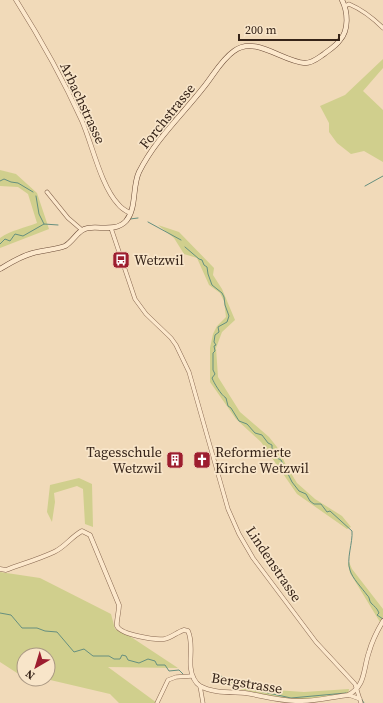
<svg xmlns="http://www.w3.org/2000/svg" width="383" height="703" font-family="'Source Serif 4',serif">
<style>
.green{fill:#d0cf8d}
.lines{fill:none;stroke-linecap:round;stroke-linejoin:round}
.stream{stroke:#668f7f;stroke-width:1}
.minor-casing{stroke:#896952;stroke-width:4.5}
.tertiary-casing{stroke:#896952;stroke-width:5}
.secondary-casing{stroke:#6a4a36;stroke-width:5.5}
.minor{stroke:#fce8cc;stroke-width:3.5}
.tertiary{stroke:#fce8cc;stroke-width:4}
.secondary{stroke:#fce8cc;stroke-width:4.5}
.labels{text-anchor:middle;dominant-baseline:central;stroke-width:3.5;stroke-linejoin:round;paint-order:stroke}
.street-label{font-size:14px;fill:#362419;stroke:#f8e5c9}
.poi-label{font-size:14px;fill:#362419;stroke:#f8e5c9;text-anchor:start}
</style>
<rect width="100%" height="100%" fill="#f1dab9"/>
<path class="green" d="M383,59V68L363,91L383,110V162L364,151L351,154L337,143L329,132V123L320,106L345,95Z
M0,170L16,174L37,193L49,229L0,248V238C11,230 25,228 37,223L28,194L18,187L0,186Z
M158,225L179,232L214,268L213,275L222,289L235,320L222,332L216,348L218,377L240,412L269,437L277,447L286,465L297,483L315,499L342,516L351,527L347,529L297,494L261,442L236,419L210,382V348L213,334L217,326L226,317L224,301L220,293L209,285L197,258L184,254L174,238Z
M79,478L92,484L93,527L85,524L83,489L77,486L54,493L55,502L52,522L47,512L50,485Z
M349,562L352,569L383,609V627L350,573L348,564Z
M0,572L40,578L111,614L115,629L128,635L178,668L108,667L157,703H119L110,694L46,679H48V655H24V674L17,673L0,662Z
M229,679L260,689L304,692L349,689L348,695L311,700L283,699L222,685Z"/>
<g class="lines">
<path class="stream" d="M0,181L4,179L11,182L18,183L33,192
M365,186L383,176
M36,196L39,214L44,224
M130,219L138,218
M148,222L181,240
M0,244L5,239L10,241L15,234L23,236L44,224L58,225
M185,247L199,259L202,260L204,265L207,267L208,274L212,285L222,293L224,297L225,305L229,316L227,322L218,327L219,332L215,335L214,342L216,345L214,346L215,351L213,353V370L215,374L212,378C214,383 221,395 226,398L228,406L231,408L239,421L247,424L255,433L262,435L268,443L272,445V450L275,451C275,456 276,458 281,460L292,482L299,491L306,494L310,501L314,504H321L327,512L330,511L352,531C353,542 346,560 350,570C352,578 362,588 367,595C370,597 369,601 371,603C375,607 377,608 379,613L377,615L383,619
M0,613L11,615L22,628H37L45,631L57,632L74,652L84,649L93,656H109L114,659H120L122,655L126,656L128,660L139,663L148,659L155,661L157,665H165L169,671L179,670L183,674
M219,675L230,681L237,686L291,698L346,693
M361,698L364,703"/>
<defs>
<path id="minor" d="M345,6L349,4C363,10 372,17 383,28
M47,192L68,218L82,230
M111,228L135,299L146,314L171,338L176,345L189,372L228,509L239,534L253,558L316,642L355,684L361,703
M200,686L203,703
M349,695L360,699
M157,703L168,680L176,677L192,676"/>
<path id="tertiary" d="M16,0C40,38 63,79 82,121C92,144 101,186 118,204C121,208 126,211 130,213
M0,569L6,570C22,564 39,559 54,552C65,547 71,537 82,531L90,535L119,605C119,612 116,622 117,626C121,635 155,640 164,639C171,638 177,632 184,630L188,631C195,646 186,665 194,679C195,681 197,684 200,686C212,693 231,692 245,693C264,696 283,702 302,701C317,701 332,697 348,695C366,686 363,669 369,652C372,641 377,631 383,621"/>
<path id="secondary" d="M0,269C10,263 21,256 33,253C43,250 55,250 65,246C74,241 78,229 88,228C100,226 116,232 126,221C137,208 132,187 139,172C155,140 181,116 203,88C213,76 221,60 234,51C255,35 283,62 305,63C313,63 318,58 324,54C329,50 336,46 340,40C349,30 348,12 342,0"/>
</defs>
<use href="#minor" class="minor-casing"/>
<use href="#tertiary" class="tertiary-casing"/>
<use href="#secondary" class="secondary-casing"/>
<use href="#minor" class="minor"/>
<use href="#tertiary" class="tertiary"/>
<use href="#secondary" class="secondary"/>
</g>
<defs>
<symbol id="bus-square" viewBox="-11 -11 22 22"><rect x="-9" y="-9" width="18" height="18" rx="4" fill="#9d1d2e" stroke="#f8e5c9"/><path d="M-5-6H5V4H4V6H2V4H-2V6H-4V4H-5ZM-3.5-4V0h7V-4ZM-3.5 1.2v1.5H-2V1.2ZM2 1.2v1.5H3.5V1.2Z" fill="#fff"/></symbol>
<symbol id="building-square" viewBox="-11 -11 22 22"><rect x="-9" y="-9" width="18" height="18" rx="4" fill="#9d1d2e" stroke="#f8e5c9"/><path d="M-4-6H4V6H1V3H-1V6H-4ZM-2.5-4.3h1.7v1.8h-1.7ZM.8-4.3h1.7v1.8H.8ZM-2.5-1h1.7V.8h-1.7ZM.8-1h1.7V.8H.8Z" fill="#fff"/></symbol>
<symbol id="church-square" viewBox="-11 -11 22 22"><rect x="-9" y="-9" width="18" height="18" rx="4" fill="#9d1d2e" stroke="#f8e5c9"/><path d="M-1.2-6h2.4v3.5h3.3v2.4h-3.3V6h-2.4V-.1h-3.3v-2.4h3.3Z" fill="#fff"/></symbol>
</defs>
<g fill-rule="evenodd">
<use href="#bus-square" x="111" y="250" width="20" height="20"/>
<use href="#building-square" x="165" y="450" width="20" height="20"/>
<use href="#church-square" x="192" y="450" width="20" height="20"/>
</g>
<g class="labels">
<g class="street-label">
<text transform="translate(83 103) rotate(65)">Arbachstrasse</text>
<text transform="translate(167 116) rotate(-51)">Forchstrasse</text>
<text transform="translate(274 564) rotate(56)">Lindenstrasse</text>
<text transform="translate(247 683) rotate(9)">Bergstrasse</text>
</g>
<g class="poi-label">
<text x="134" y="260">Wetzwil</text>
<text x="162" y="452" text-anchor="end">Tagesschule<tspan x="162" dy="16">Wetzwil</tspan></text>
<text x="215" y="452">Reformierte<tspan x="215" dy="16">Kirche Wetzwil</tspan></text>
</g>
</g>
<g transform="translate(36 667) rotate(218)"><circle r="19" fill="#f8e5c9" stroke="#aa9883"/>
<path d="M0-3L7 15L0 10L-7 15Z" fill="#9d1d2e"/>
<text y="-6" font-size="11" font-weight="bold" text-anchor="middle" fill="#362419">N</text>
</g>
<path d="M239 34v6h100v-6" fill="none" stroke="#362419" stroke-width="2"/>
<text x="245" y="34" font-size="12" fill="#362419" stroke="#f8e5c9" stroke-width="3" paint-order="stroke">200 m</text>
</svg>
